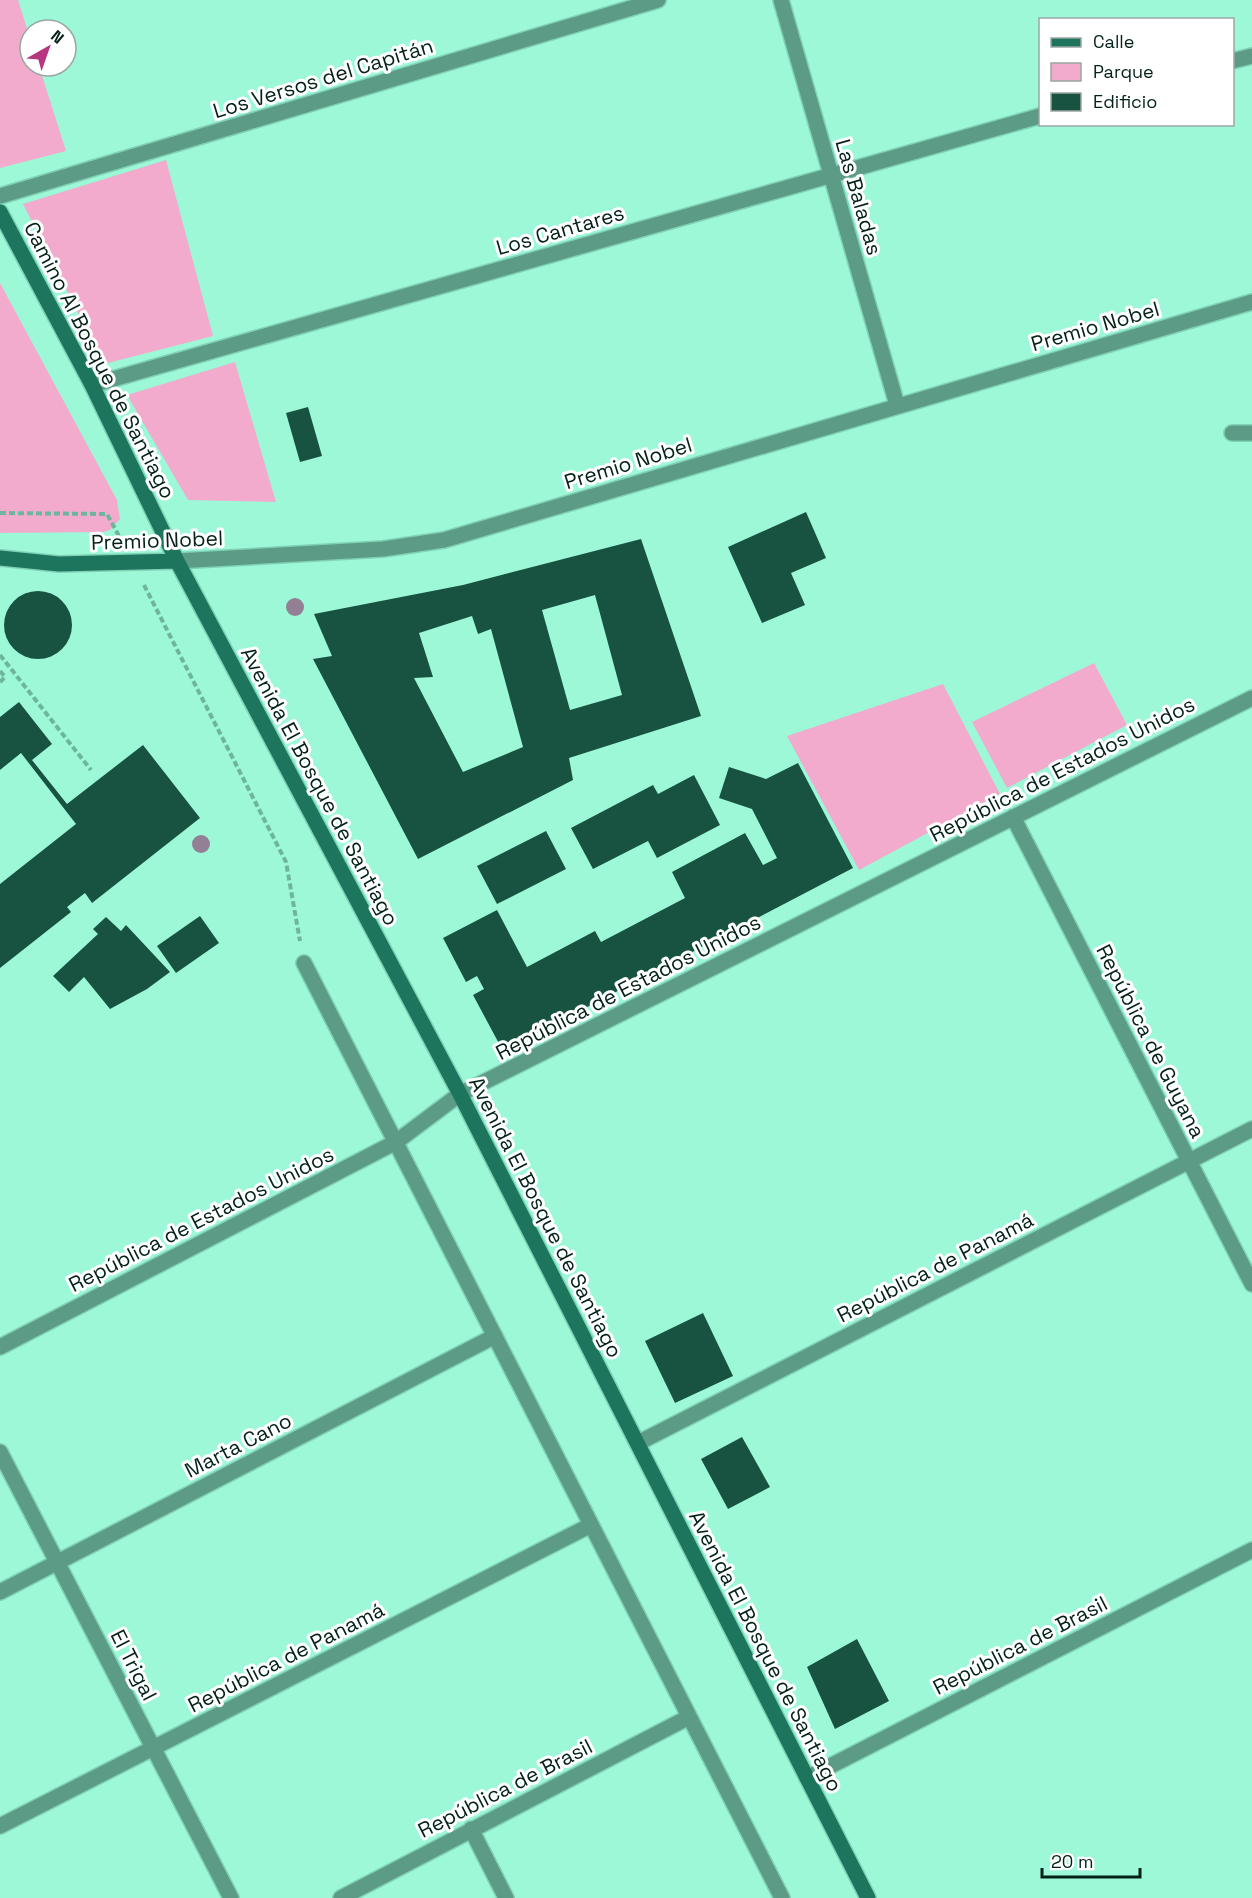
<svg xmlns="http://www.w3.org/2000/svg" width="1252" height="1898" font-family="'Space Grotesk',sans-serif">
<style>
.green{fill:#f3abcd}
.building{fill:#185241;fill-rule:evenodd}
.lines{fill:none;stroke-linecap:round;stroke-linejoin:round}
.service-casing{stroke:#80d1b5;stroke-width:18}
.minor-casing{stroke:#80d1b5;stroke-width:18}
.tertiary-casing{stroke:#80d1b5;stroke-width:18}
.secondary-casing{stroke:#80d1b5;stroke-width:18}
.path{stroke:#6db69d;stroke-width:4;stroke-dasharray:6 3;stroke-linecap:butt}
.service{stroke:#5c9c86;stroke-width:15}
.minor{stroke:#5c9c86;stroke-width:15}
.tertiary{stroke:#5c9c86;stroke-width:15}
.secondary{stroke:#1c755c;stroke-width:15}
.tree{fill:#938095}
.labels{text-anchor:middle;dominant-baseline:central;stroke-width:6;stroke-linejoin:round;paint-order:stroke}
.street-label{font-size:21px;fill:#032118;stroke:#fff}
</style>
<rect width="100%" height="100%" fill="#9cf8d7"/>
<path class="green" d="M0,0H18L30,38V66H39L66,151L0,168Z
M166,160L213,336L104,364L23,204Z
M0,283L117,500L120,519L110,530L103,532L0,533Z
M235,362L276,502L188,500L127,395Z
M1094,663L1127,725L1007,788L972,722Z
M943,684L1000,794L859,870L787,736Z"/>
<path class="building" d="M308,407L322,456L300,462L286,413Z
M806,512L826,558L791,573L805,605L762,623L728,547Z
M641,539L701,716L569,758L573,780L418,859L313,659L332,656L314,614L463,585ZM595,595L622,695L570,710L542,610ZM472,616L478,634L491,629L523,747L463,772L414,678L433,677L419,633Z
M4 625a34 34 0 1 1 68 0a34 34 0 1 1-68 0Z
M19,702L52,744L32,760L67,804L143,745L200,818L92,903L85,893L67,907L71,912L0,968V884L76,824L21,753L0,770V717Z
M798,763L853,868L503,1051L473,995L484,989L477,976L466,982L443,938L497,910L527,967L595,931L601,942L685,898L672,872L745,833L763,865L777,858L752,809L719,798L729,767L766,779Z
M694,775L720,825L657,858L648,841L593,869L571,828L653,785L658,794Z
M546,831L566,869L497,904L477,866Z
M200,916L219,943L176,973L157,946Z
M106,917L121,931L126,925L170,972L147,989L110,1009L84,977L69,992L53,976L98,934L93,929Z
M703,1313L733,1376L675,1403L645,1341Z
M742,1437L770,1487L728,1509L701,1459Z
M857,1639L889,1701L835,1729L807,1667Z"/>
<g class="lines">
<defs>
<path id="service" d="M1232,433H1252"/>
<path id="minor" d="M781,0L897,405
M1232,61L1252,56
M0,196L658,0
M92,385L1040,116
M1013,817L1252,1284
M304,963L782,1898
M0,1347L396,1142L460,1094L1252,698
M638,1443L1252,1129
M0,1452L231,1898
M0,1592L495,1336
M807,1778L1252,1550
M0,1826L591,1525
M471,1829L506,1898
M341,1898L689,1717"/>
<path id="tertiary" d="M177,561L383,549L444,540L1252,302"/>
<path id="secondary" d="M0,212L92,385L177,561L460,1094L868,1898
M0,558L59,564L177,561"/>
</defs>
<use href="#service" class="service-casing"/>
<use href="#minor" class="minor-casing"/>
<use href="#tertiary" class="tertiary-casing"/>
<use href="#secondary" class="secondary-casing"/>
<path class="path" d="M0,513L107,514L120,538
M144,585L286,862L300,941
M0,655L91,770
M0,671L5,677L0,682"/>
<use href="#service" class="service"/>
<use href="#minor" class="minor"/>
<use href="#tertiary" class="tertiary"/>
<use href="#secondary" class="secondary"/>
</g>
<g class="tree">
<circle cx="295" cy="607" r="9"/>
<circle cx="201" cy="844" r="9"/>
</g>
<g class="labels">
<g class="street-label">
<text transform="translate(323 78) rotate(-17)">Los Versos del Capitán</text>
<text transform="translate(859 197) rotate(74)">Las Baladas</text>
<text transform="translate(560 230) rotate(-16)">Los Cantares</text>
<text transform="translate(1095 326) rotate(-16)">Premio Nobel</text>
<text transform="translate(100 360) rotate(63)">Camino Al Bosque de Santiago</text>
<text transform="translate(628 463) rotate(-17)">Premio Nobel</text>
<text transform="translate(157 540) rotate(-2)">Premio Nobel</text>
<text transform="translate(1062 769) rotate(-27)">República de Estados Unidos</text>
<text transform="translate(320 786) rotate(62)">Avenida El Bosque de Santiago</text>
<text transform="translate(628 987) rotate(-27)">República de Estados Unidos</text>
<text transform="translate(1151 1041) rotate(63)">República de Guyana</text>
<text transform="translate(546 1217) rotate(63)">Avenida El Bosque de Santiago</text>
<text transform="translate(201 1219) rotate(-27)">República de Estados Unidos</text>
<text transform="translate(935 1267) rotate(-27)">República de Panamá</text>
<text transform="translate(238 1445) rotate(-27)">Marta Cano</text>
<text transform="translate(1020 1645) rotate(-27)">República de Brasil</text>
<text transform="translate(766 1651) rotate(63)">Avenida El Bosque de Santiago</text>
<text transform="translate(286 1657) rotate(-27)">República de Panamá</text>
<text transform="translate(134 1665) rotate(63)">El Trigal</text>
<text transform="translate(505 1788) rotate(-27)">República de Brasil</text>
</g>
</g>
<rect x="1039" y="18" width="195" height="108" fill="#ffffff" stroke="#9aa6a3" stroke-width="1.5"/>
<rect x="1051" y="38" width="30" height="9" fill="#1c755c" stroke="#9aa6a3" stroke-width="1.5"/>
<text x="1093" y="48" font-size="18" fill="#032118">Calle</text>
<rect x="1051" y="63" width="30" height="18" fill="#f3abcd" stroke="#9aa6a3" stroke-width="1.5"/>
<text x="1093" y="78" font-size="18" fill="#032118">Parque</text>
<rect x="1051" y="93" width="30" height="18" fill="#185241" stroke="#9aa6a3" stroke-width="1.5"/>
<text x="1093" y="108" font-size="18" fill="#032118">Edificio</text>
<g transform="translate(48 48) rotate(40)"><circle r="28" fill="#ffffff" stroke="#9aa6a3" stroke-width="1.5"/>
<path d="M0-4.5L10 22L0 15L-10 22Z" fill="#b73680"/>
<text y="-9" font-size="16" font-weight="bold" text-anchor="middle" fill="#032118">N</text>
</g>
<path d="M1042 1868v9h98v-9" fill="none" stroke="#032118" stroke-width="3"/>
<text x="1051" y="1868" font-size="18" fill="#032118" stroke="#ffffff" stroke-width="4.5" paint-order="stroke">20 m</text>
</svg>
